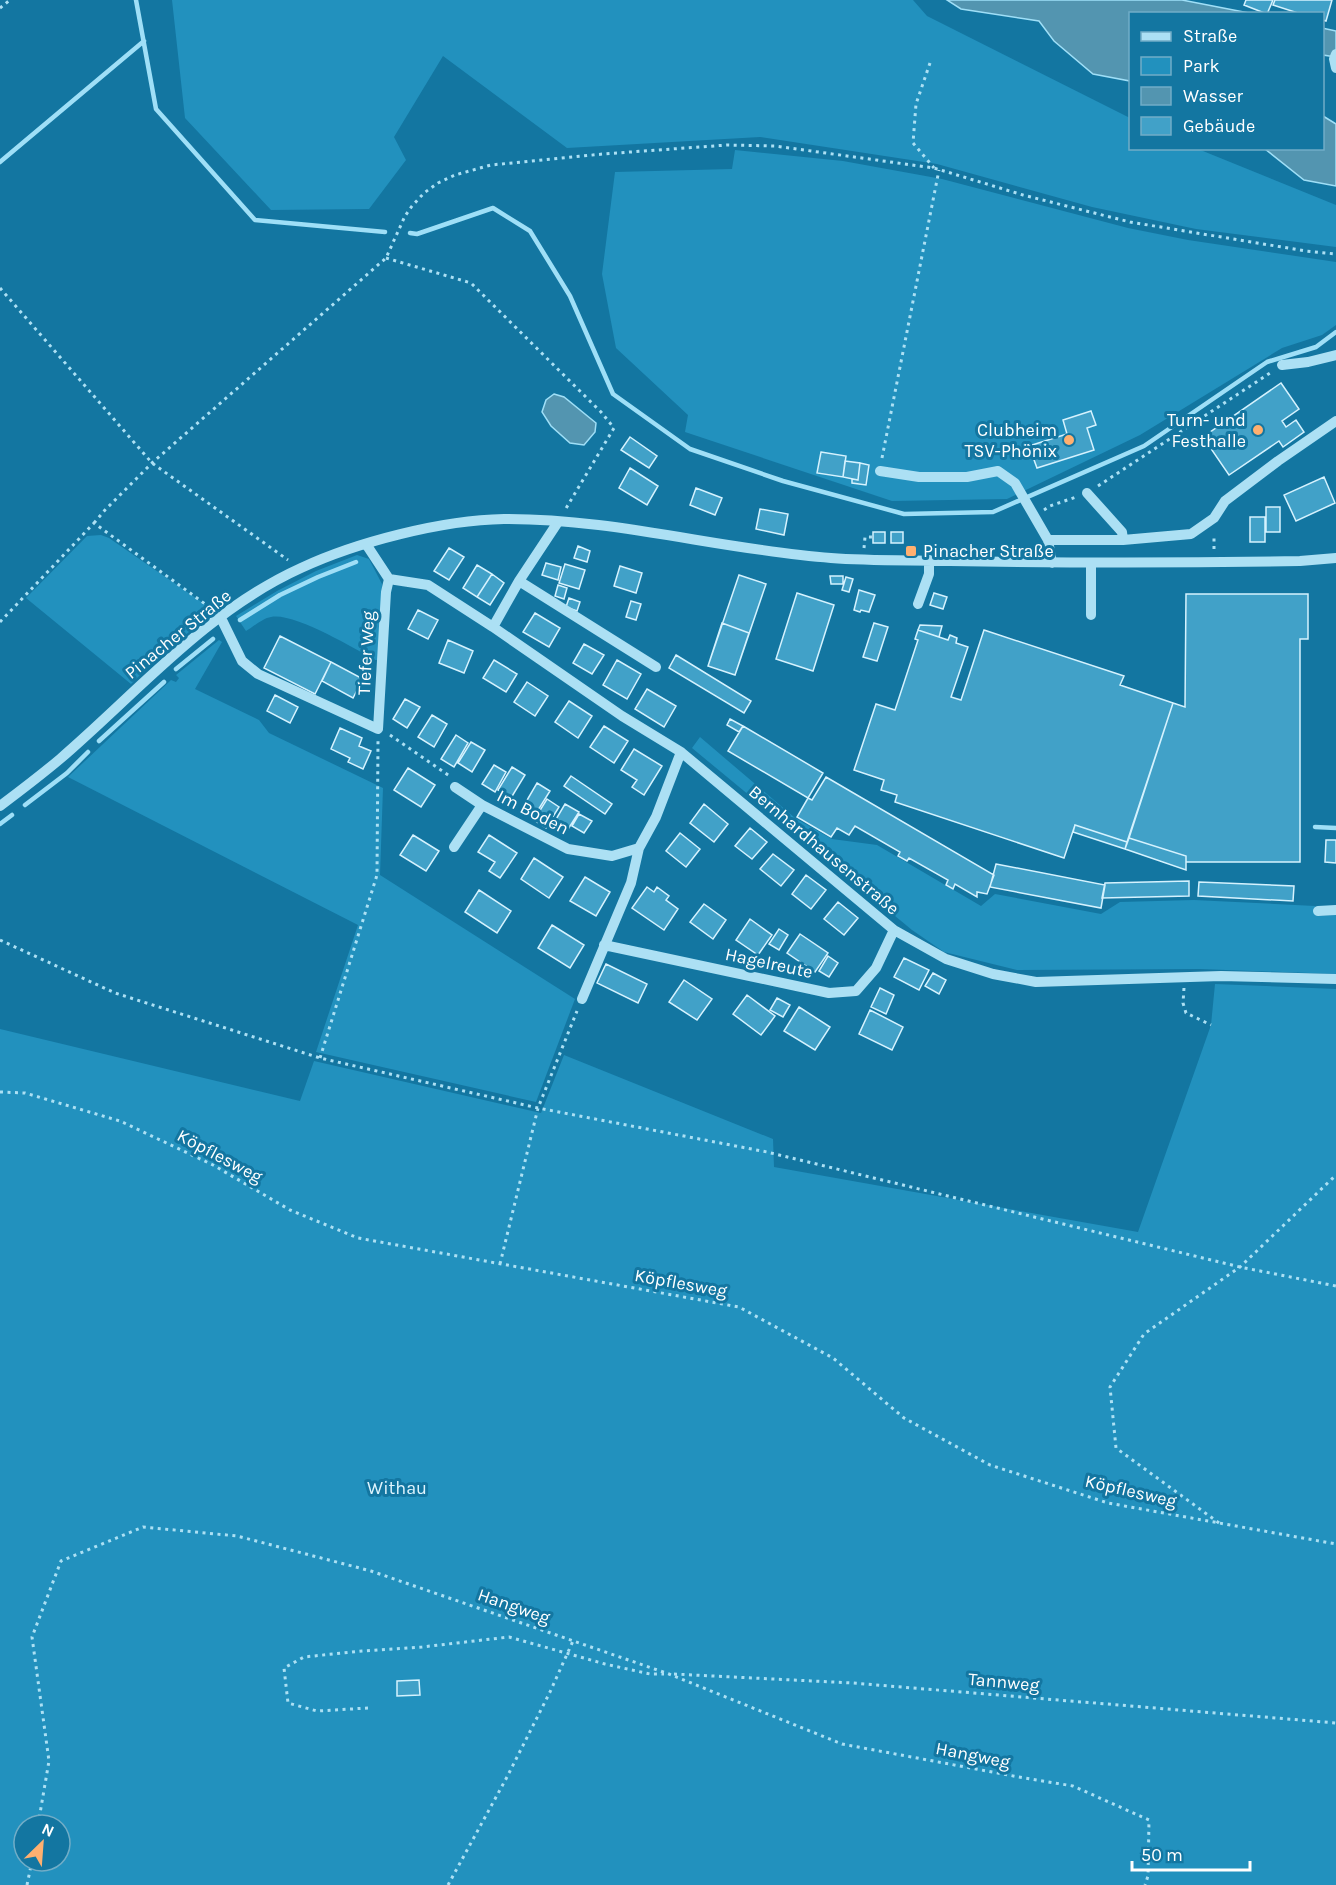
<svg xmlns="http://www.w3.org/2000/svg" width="1336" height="1885" font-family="Karla,sans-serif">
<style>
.green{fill:#2291be;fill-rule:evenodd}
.water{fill:#5395b0;stroke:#9fdff7;stroke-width:1.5}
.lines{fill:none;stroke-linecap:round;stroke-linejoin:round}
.stream{stroke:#9fdff7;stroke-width:4.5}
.building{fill:#41a1c8;stroke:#d5f2fe;stroke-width:1.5}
.path{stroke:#ace0f4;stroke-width:3;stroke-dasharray:3 4.5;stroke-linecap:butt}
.minor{stroke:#ace0f4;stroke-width:10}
.poi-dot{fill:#ffb070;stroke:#1376a1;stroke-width:2}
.labels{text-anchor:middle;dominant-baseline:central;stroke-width:6;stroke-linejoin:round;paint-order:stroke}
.poi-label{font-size:18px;fill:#fff;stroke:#1376a1;text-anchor:end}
.street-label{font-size:18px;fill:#fff;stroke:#1376a1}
.park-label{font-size:18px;fill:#e0f5fe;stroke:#1376a1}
</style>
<rect width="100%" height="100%" fill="#1376a1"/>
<path class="green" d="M172,0H913L927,16L1130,118V148L1198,149L1336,205V247L1196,229L1092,207L937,164L760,137L567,148L443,56L394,137L406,160L369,209L271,210L185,118Z
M735,150L843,161L942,179L1128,228L1188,240L1336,262V325L1322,335L1282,348L1140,435L1007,499L892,501L685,432L688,415L616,348L602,274L615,172L732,169Z
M101,535L109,538L206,605L211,612L210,615L158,657L131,684L26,598L87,536Z
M357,555L369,559L382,584L379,660H375C354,648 293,612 271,617C263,618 253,627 246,631L236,616L277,591L316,571Z
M219,640L222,642L195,689L259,720L269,733L383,788L380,875L575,999L536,1102L316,1052L358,925L68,777L171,680L176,682L179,678L176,675Z
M700,737L795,818L832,839L877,845L981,906L995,894L1101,914L1120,902L1194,900L1315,906L1316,916L1336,915V974L1200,969L1017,970L944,952L912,930L692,748Z
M1215,984L1336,989V1885H0V1029L300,1101L314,1061L541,1113L564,1055L773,1139L774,1167L1138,1232L1211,1025ZM24,1825H60V1861H24Z"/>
<path class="water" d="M947,0H1182L1249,13L1130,14V81L1093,74L1054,41L1039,21L961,9Z
M1322,28L1336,31V57L1323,55Z
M1323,116L1336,124V186L1304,180L1265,149L1322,148Z
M554,394L564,397L596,423L595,432L584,445L570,443L551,426L542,412L546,400Z"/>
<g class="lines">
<path class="stream" d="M136,0L156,109L255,220L385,232
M0,162L144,41
M410,233L417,234L493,208L530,231L570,296L613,394L690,449L783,481L904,514L993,512L1144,446L1267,362L1316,347L1336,332
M240,620L280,595L318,577L356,562
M176,669L213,639
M99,741L164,682
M25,805L67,773L88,752
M0,824L12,815
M1315,827L1336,828"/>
</g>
<path class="building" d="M1246,0H1273L1267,14L1244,5Z
M1275,0H1332L1326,21L1322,20V14H1301L1273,5Z
M1281,383L1299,409L1282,421L1286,427L1296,420L1304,432L1283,447L1279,441L1229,475L1203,437Z
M1091,411L1096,425L1087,428L1094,450L1037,468L1029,446L1067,434L1063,420Z
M630,437L657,456L649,468L621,450Z
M821,452L846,456L843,477L817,473Z
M845,461L860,463L858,480L843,477Z
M860,463L869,465L866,485L852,483V479L858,480Z
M630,468L658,486L647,505L619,488Z
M1324,477L1335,503L1296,521L1284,495Z
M696,488L722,498L715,515L690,505Z
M1266,507H1280V532H1266Z
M760,509L788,514L784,535L756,529Z
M1250,517H1265V542H1250Z
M873,532H885V543H873Z
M891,532H903V543H891Z
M578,546L590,551L587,562L574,558Z
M449,548L464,557L449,580L434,571Z
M546,563L561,567L558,580L542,575Z
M565,564L585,570L579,589L559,583Z
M477,565L492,574L477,597L463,588Z
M620,566L642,573L636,593L614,586Z
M492,574L504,583L490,605L477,597Z
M739,575L766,584L735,675L708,666Z
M830,576H843V584H831Z
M846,577L853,579L849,592L842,590Z
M558,585L567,588L564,599L555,596Z
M859,590L875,595L869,612L861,610L860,612L854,610Z
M797,593L834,605L813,671L776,659Z
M934,593L947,597L943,609L930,605Z
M1186,594H1308V639H1300V862H1186V856L1129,838L1173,703L1185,707Z
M569,598L580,602L577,611L566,607Z
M631,601L641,604L636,620L626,617Z
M418,610L438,620L428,639L408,629Z
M535,613L560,628L549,647L523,632Z
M722,623L749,633L735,675L708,666Z
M874,623L888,627L877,661L863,657Z
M920,625L942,626L939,637L918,630Z
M918,630L948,640L950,635L957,638L956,643L968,647L951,697L961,700L984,630L1124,676L1120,685L1173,703L1127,842L1075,825L1064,858L895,802L897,795L881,790L884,780L854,770L876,704L895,710L918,640L915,639Z
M280,636L331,662L315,694L264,668Z
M448,640L473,651L464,673L439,663Z
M584,644L604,655L592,674L573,663Z
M676,655L751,701L744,713L669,668Z
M494,660L517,674L506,692L483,678Z
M617,660L641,674L627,699L603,685Z
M331,662L363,679L353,698L322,681Z
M527,682L548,696L535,716L514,702Z
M647,689L676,706L664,727L635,709Z
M275,695L298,707L290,723L267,711Z
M405,699L420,707L407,728L393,719Z
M569,701L592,716L578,738L555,722Z
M432,715L447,724L434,747L418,737Z
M730,719L743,726L739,732L727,725Z
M604,726L628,741L614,763L590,747Z
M743,726L823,773L808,798L728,751Z
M340,728L362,738L359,746L371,751L363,769L348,762L350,758L331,749Z
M456,735L468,743L454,767L441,759Z
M471,742L485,750L472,772L458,763Z
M634,749L662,766L644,795L632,787L637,780L621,770Z
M494,765L506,772L495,792L482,784Z
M512,767L525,775L511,798L498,790Z
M408,768L435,785L421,807L394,790Z
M571,776L612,804L605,814L564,786Z
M826,777L994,875L987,894L977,892V897L955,884L953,889L946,885L948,880L909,858L907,861L898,856L900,852L855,826L849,835L837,828L831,837L797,817L808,798L812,800Z
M537,783L550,791L535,815L523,807Z
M547,799L559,807L546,828L534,820Z
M565,804L579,812L565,834L552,826Z
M704,804L728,824L714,842L690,823Z
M579,814L592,821L584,833L572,826Z
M1075,825L1127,842L1125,849L1073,832Z
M750,828L767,842L752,859L735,846Z
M680,833L700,849L686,867L666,851Z
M413,835L439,851L426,871L400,855Z
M489,835L517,853L500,878L489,871L495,862L478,852Z
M1129,838L1186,856V870L1125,849Z
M1326,840H1336V863L1325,862Z
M773,854L794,870L781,886L760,869Z
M534,858L563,877L549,898L521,879Z
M996,864L1105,885L1101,908L990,887Z
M806,875L826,890L811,909L792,894Z
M585,877L610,892L596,916L570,901Z
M1189,881V896L1102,898L1105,883Z
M1199,882L1294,886L1293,901L1198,896Z
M647,887L654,892L657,887L669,896L666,900L678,909L664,930L632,908Z
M479,890L511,911L497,933L465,912Z
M838,902L858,918L844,935L824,919Z
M704,904L726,920L713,939L690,922Z
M750,919L772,935L758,955L736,940Z
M552,925L584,945L570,968L538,948Z
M779,929L788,935L779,950L769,944Z
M800,934L828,953L815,972L787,953Z
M828,956L838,963L829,977L819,971Z
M904,958L929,970L919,990L894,977Z
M606,964L647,984L638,1003L597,983Z
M933,973L946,980L939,994L925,986Z
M684,980L712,999L697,1020L669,1002Z
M880,988L894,995L886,1014L871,1007Z
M747,995L775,1016L761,1035L733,1014Z
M777,998L790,1005L783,1017L770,1010Z
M799,1007L830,1027L815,1050L784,1031Z
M870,1010L903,1027L892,1050L859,1034Z
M419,1680L420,1695L397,1696V1681Z"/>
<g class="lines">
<path class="path" d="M0,8L10,0
M930,63L916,104L913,143L934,168
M386,258L471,283L601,412L614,428L565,510
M0,288L152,463L288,560
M882,458L939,170
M1098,486L1273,371
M1044,510L1050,506L1076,497
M94,523L105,510L152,463L386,258L405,216L412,206L424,193L438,183L455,175L491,165L603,154L727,145L775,146L934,168L1023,195L1130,222L1306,251L1336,254
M864,548L865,537H873
M1214,549V534
M0,622L94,523L212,609
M390,735L451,777
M0,940L115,993L320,1058L538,1108L767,1152L1240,1267L1336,1286
M1184,988L1183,1003L1186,1013L1211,1025
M320,1058L377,875L378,741
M0,1092L25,1093L120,1121L213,1165L290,1210L358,1238L739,1307L833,1358L904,1418L990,1465L1108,1503L1336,1544
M500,1264L538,1108L577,1011
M1219,1523L1116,1448L1110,1387L1144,1334L1240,1267L1336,1175
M674,1674L853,1683L1336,1723
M368,1708L317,1711L288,1703L284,1668L304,1657L362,1651L422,1647L509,1637L605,1664L650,1674H664
M38,1825L49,1761L32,1637L61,1561L143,1527L237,1536L371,1571L669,1674L842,1744L1019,1777L1073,1786L1149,1820L1148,1876L1145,1885
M27,1885L32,1861
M448,1885L507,1777L550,1692L573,1641"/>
<path class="minor" d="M1336,54L1334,59L1336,68
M1282,365L1308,362L1336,355
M880,471L919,477H967L998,471L1015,483L1048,540L1052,563
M1087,493L1122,532L1123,540
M1048,540H1123L1191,534L1214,518L1225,501L1278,461L1336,421
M366,544L389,579L428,585L493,627L622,716L681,752L894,930L946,959L993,974L1036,982L1221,976L1336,979
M1091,563V615
M519,581L656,667
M918,604L929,574V560
M220,616L242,661L258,674L378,729L386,592L389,579
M493,627L519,581L558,522
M455,787L482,805L568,849L612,856L639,848
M0,806C20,791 41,775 60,759C138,692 206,611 301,568C357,542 442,520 504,519C612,518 723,550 831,558C870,561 910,560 950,561C1066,563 1183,563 1300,561L1336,558
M454,847L482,805
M1318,911L1336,910
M604,945L829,993L856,991L876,968L894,930
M582,999L631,883L639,848L656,817L681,752"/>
</g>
<g class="poi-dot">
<circle cx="1258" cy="430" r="6"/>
<circle cx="1069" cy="440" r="6"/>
<rect x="905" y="545" width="12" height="12" rx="3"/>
</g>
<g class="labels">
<g class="poi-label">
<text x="1246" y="420">Turn- und<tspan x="1246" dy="21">Festhalle</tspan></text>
<text x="1057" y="430">Clubheim<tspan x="1057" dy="21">TSV-Phönix</tspan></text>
<text x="923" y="551" text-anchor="start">Pinacher Straße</text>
</g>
<g class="street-label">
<text transform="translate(178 634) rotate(-39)">Pinacher Straße</text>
<text transform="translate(366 653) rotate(-87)">Tiefer Weg</text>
<text transform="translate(533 812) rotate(27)">Im Boden</text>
<text transform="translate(824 850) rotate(40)">Bernhardhausenstraße</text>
<text transform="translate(769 963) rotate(12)">Hagelreute</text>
<text transform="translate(220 1156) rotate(28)">Köpflesweg</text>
<text transform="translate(681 1283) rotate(10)">Köpflesweg</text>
<text transform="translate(1131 1491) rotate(13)">Köpflesweg</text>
<text transform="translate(514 1606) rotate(19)">Hangweg</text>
<text transform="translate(1004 1682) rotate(5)">Tannweg</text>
<text transform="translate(973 1755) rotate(11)">Hangweg</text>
</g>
<g class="park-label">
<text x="397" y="1488">Withau</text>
</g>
</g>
<rect x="1129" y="12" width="195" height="138" fill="#1376a1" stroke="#71adc7" stroke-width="1.5"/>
<rect x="1141" y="32" width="30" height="9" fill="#ace0f4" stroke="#71adc7" stroke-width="1.5"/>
<text x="1183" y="42" font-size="18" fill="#ffffff">Straße</text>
<rect x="1141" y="57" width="30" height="18" fill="#2291be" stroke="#71adc7" stroke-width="1.5"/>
<text x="1183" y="72" font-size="18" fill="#ffffff">Park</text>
<rect x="1141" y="87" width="30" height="18" fill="#5395b0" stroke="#71adc7" stroke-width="1.5"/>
<text x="1183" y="102" font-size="18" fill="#ffffff">Wasser</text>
<rect x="1141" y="117" width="30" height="18" fill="#41a1c8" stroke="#71adc7" stroke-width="1.5"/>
<text x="1183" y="132" font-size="18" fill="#ffffff">Gebäude</text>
<g transform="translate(42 1843) rotate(25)"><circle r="28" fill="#1376a1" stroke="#71adc7" stroke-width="1.5"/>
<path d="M0-4.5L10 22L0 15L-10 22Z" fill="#ffb070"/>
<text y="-9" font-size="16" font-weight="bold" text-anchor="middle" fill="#ffffff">N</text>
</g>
<path d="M1132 1861v9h118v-9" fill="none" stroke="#ffffff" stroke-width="3"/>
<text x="1141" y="1861" font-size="18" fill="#ffffff" stroke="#1376a1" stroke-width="4.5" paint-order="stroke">50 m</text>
</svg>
